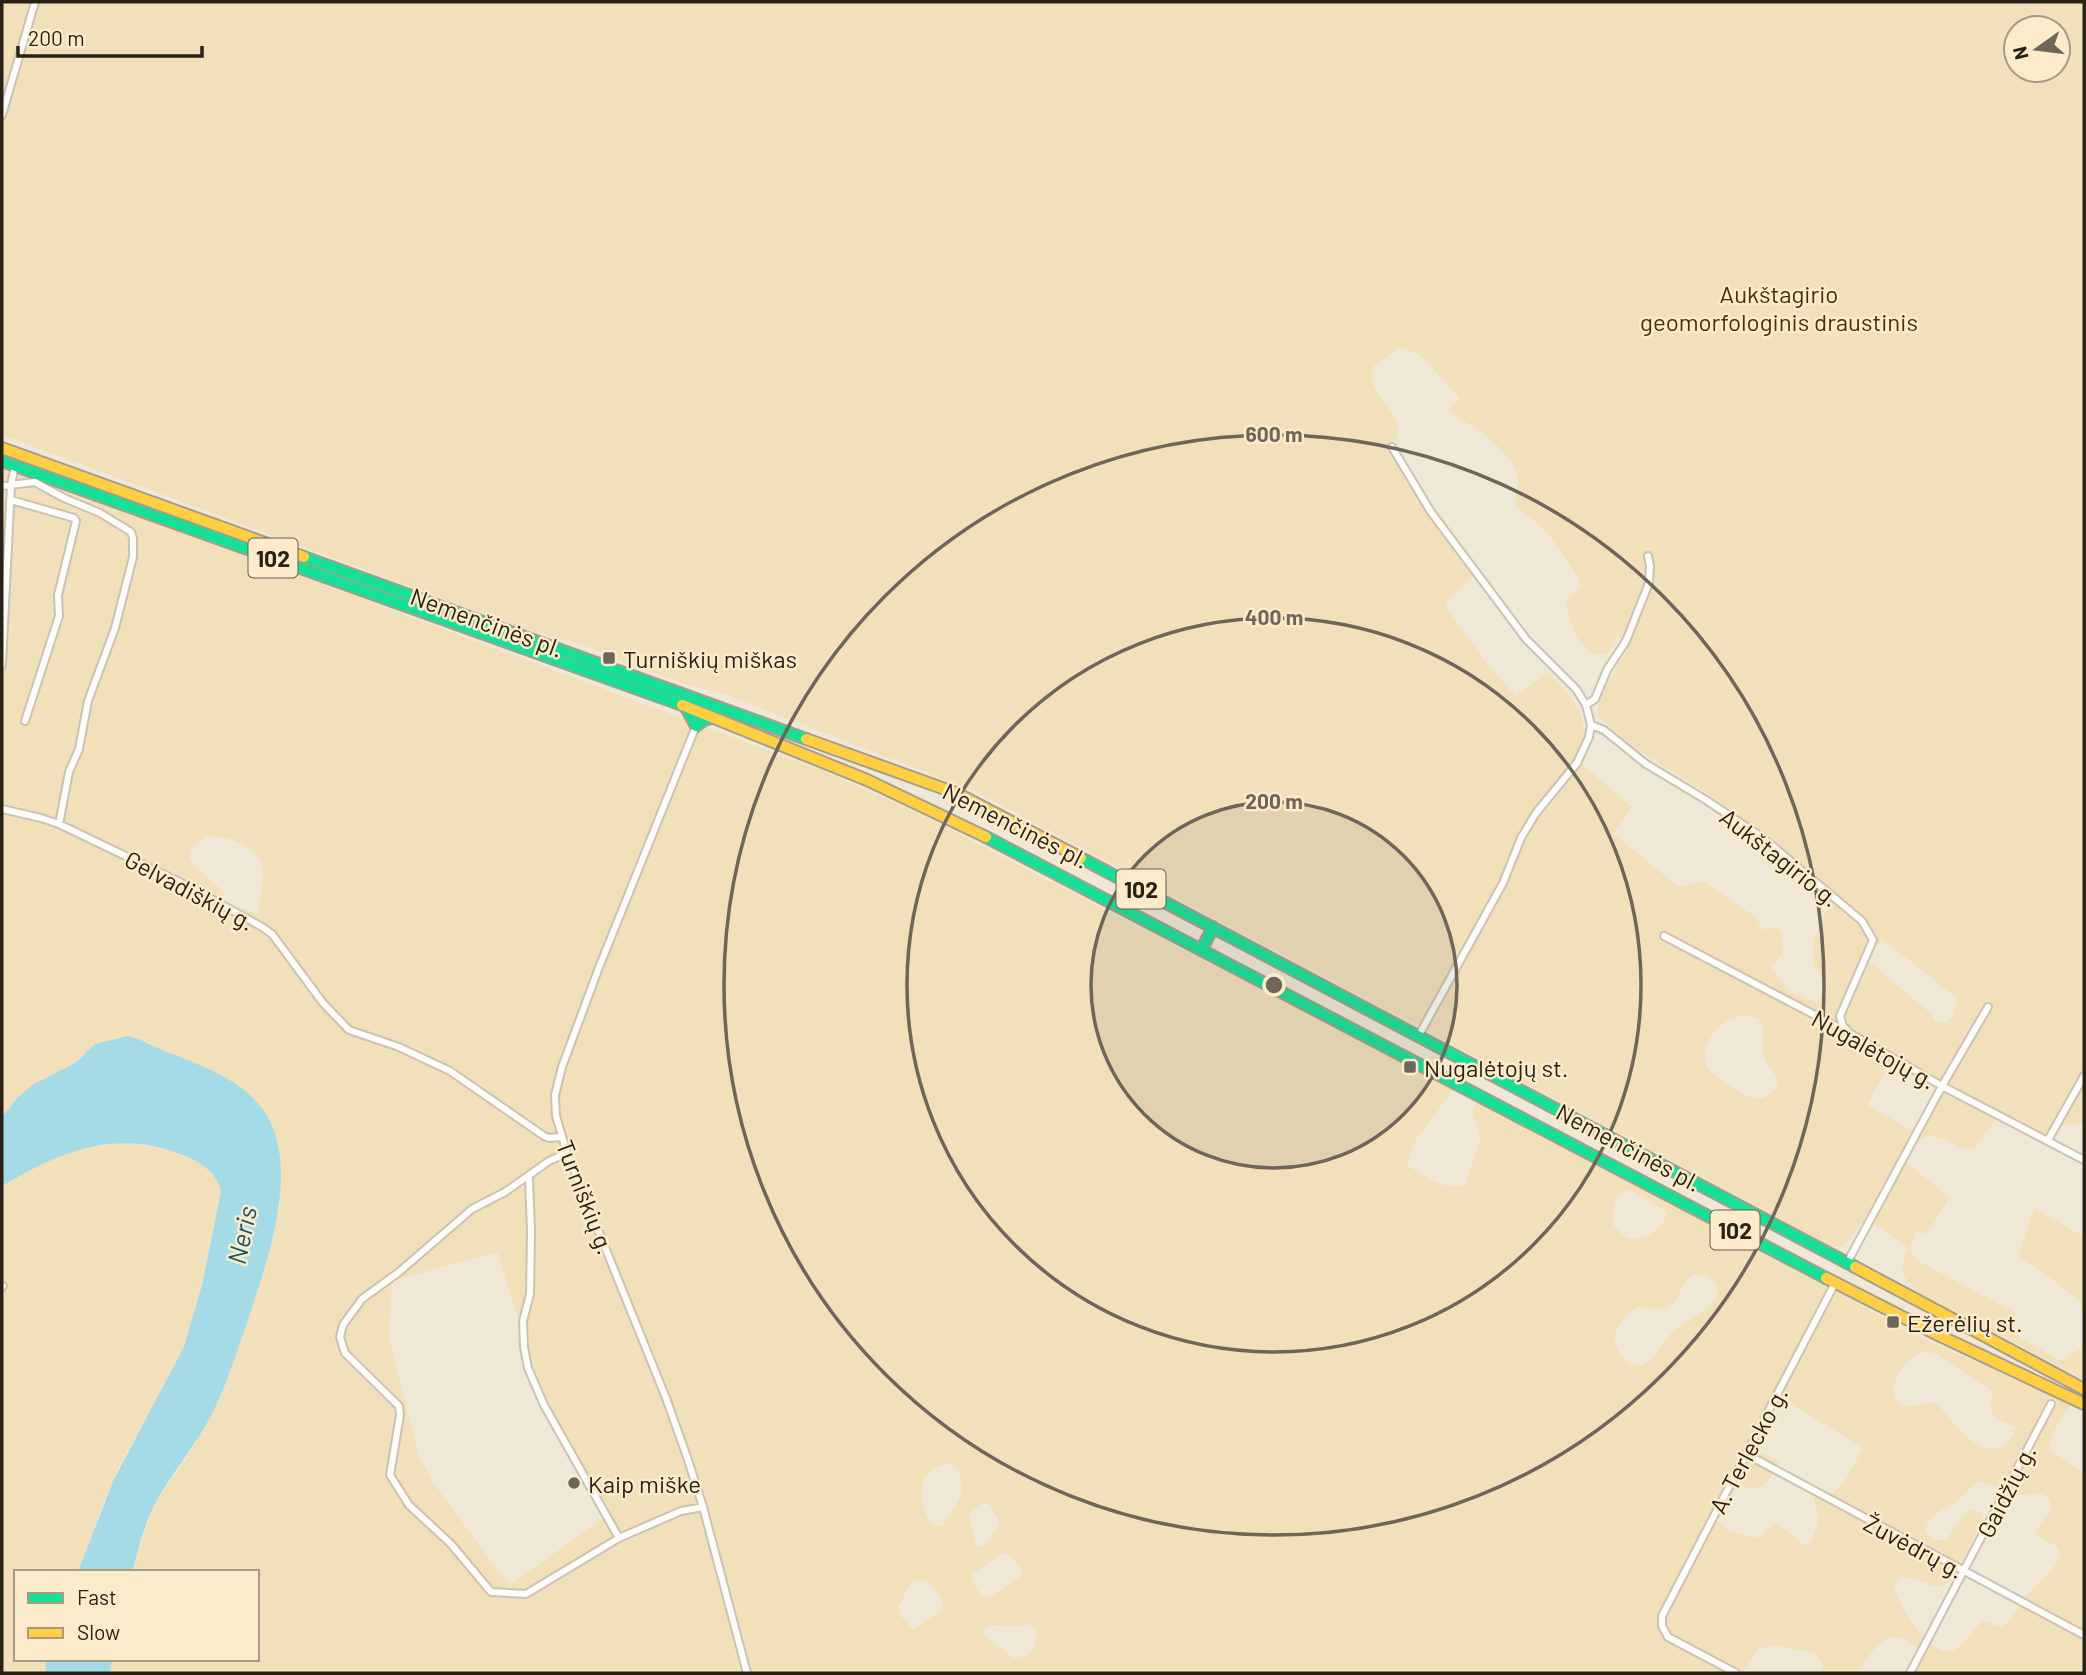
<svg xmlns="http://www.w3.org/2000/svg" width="2086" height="1675" font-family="Barlow,sans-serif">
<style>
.green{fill:#f2e0ba;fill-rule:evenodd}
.water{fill:#a4dbe7}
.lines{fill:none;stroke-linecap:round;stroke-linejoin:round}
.street-casing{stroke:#c9c3b5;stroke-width:10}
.fast-casing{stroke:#a69e8a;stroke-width:14}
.slow-casing{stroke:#a69e8a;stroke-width:14}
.street{stroke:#fdfcf9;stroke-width:6}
.fast{stroke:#16e098;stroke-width:10}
.slow{stroke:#ffcf43;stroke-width:10}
.ring{fill:none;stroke:#6e6759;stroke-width:3.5}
.poi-dot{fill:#6e6759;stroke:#fbebcb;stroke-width:2.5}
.labels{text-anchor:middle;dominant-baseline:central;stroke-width:5;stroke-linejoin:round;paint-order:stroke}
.shield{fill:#fbebcb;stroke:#675e4c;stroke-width:2}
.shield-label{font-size:23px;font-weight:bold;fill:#282216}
.park-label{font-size:24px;fill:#463200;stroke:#fbebcb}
.street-label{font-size:24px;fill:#282216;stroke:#fbebcb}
.poi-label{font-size:24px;fill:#282216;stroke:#fbebcb;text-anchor:start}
.water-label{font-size:26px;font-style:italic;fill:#14586a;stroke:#fbebcb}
.centre{fill:#6e6759;stroke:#fbebcb;stroke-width:3.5}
.ring-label{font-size:21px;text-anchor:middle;font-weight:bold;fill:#6e6759;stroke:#fbebcb;stroke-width:5;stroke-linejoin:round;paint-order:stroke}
</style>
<rect width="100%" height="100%" fill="#f0e8d6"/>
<path class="green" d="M2,2H2084V1124L2064,1125L2042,1134C2034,1129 2023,1120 2013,1117C1987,1110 1986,1150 1967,1149C1962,1149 1956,1145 1952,1143C1923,1130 1921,1137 1904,1161L1947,1195L1948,1199L1927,1234L1917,1231L1910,1250L1918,1261L2016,1313L2010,1332L2062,1361L2080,1349L2084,1340V1379L1916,1292C1901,1273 1899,1273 1907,1250L1905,1245L1866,1218L1844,1246L1833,1247L974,791L719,692C686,686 653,673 622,661C594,649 570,638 540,635L2,435ZM2016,28H2058V70H2016ZM1400,347L1419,354L1460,398L1448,409L1449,413C1473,425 1513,451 1518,478C1519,489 1511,499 1520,509C1526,517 1538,522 1545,530C1558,544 1568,563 1579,579L1581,588L1573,593L1565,603C1572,624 1580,664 1609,653L1618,635L1627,649L1599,700L1598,715C1632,751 1666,766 1706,793C1749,822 1790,853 1829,887L1830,901L1813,943L1814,967L1826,980L1827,988L1816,1003L1788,990L1772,967L1783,953L1781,931L1776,927L1767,930L1761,928L1757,918L1704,882H1696L1682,887L1676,885L1614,834L1632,807L1575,758C1578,750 1584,740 1584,732C1584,707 1564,688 1547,672L1516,697L1486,662L1448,610L1446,603L1473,576L1421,502L1389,450V446L1397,438C1406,413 1362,393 1374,366ZM1882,939L1958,999L1953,1016L1948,1022L1936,1023L1929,1012L1867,960ZM1743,1016C1775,1016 1758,1039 1764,1057C1767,1066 1775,1072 1778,1081L1777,1088L1764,1098C1751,1099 1743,1094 1733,1088C1714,1075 1696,1065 1709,1041C1717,1025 1725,1020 1743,1016ZM1892,1060L1934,1085L1935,1090L1913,1131L1867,1105Z
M2,469L122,509L826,772L924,816L1454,1089L1415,1141L1407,1165C1423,1175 1446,1192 1465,1185L1481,1137L1472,1112L1477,1101L1885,1318L1892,1325L2072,1403L2052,1434L2049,1450L2081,1471L2084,1479V1673H1914L1924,1651C1916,1647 1907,1639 1898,1637C1880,1634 1866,1661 1857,1673H1823L1822,1665L1817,1655L1811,1652L1773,1645L1758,1649L1743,1673H110L112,1659H257V1572H132L152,1508L195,1445L221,1396L272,1243L280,1204L281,1184L252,1097L221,1075L159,1049L146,1041L82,1054L75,1063L17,1098L2,1117ZM206,836C227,836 259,845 263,870C265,878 259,904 258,914L221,901L225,894C208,872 167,861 206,836ZM1631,1190L1667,1212C1665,1226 1646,1241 1631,1239C1623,1237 1617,1230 1613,1224C1614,1209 1612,1193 1631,1190ZM497,1252L539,1384L607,1515L513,1583L505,1580L432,1481L419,1456L389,1338L392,1281ZM1693,1275C1701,1275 1707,1275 1713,1281C1732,1303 1685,1319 1674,1330C1664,1339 1658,1356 1646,1363C1639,1367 1631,1365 1625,1361C1621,1355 1613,1344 1615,1336C1617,1327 1630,1309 1639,1307C1649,1306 1661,1312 1671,1305C1682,1298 1680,1282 1693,1275ZM1924,1352L1935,1353L1992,1391C1989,1420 1992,1416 2017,1427C2014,1432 2012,1439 2008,1442C1984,1466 1953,1421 1938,1405L1931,1402L1906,1407L1898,1403L1893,1390C1895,1375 1908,1356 1924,1352ZM1775,1394L1863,1448L1844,1482L1832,1494L1816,1491C1810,1509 1819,1505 1818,1519C1817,1529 1813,1537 1808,1545L1802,1544L1791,1533L1776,1524L1765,1530L1761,1539C1736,1530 1729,1538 1711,1513L1728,1481C1758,1493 1761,1492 1779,1465L1778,1461L1748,1446ZM948,1463L958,1470L961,1478V1497L944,1524L936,1527C924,1519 918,1493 924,1479C927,1471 940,1466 948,1463ZM1979,1482C1994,1484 2006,1493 2021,1495C2030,1496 2039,1490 2047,1497C2050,1499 2051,1504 2051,1507C2050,1519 2036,1522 2036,1535L2057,1547L2061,1555L2050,1573L2029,1592L2008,1623L2001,1627L1983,1621C1973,1628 1964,1648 1951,1651C1927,1655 1898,1604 1894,1585L1899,1577C1905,1578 1912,1578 1918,1580C1932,1584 1938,1592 1951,1580L1983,1520L1981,1513L1973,1510L1964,1514L1947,1539C1937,1542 1928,1540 1925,1529C1937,1505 1947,1512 1962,1497C1969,1491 1971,1486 1979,1482ZM985,1503L990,1505L1000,1524L984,1547L976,1546L969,1515L981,1504ZM1003,1553H1008L1022,1571V1576L989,1597H982L972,1581L971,1575ZM917,1580L926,1581C933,1589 946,1598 942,1610L913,1630L901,1616L898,1607L912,1582ZM1029,1624L1036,1629C1039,1646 1031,1657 1014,1658L984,1636L982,1631C993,1619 1014,1630 1029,1624Z
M120,1142C148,1145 207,1153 219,1184C225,1198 215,1216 212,1231C205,1269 199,1309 185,1345C165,1393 133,1435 112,1482C99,1511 91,1542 78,1572H16V1659H45L46,1673H2V1186C40,1164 75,1144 120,1142Z
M2034,1209L2084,1236V1321L2080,1302L2039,1269L2018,1257Z"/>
<path class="water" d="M128,1036C141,1039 151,1045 162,1050C197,1064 238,1077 262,1108C304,1165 266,1264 247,1323C236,1353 227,1384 213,1412C197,1444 173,1471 156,1502C144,1523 139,1548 132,1572H78L113,1481L184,1347L202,1285L221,1191C217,1174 203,1164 188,1157C118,1127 63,1150 2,1186V1117L17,1098L34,1084L75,1063L95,1044Z
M45,1659H112L110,1673H46Z"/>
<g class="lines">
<defs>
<path id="street" d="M2,115L35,2
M1392,447L1431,512L1526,639L1576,689L1586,705L1591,725L1589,737L1577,763L1536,813L1521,838L1503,883L1419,1035
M2,486L35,482L64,498L100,513L131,532L133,538V557L115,628L88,701L79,749L69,772L59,824
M11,500L74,518L76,521L58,595L59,616L25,721
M2,665L11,485L15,465
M1586,705L1595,699L1607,670L1626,641L1649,583L1650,566L1648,556
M1591,725L1604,730L1646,764L1706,800L1763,838L1862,921L1873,940L1840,1016L1843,1026L1847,1030
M696,726L598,970L562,1067L555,1095L556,1116L567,1153L666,1398L687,1457L703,1507L747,1673
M2,809L41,818L59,824L190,887L262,927L272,934L323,1003L349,1030L399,1047L450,1071L544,1136L549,1138L561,1137
M1664,936L1851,1034L1942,1086L2084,1160
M2048,1140L2084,1076
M567,1153L549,1161L505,1192L472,1209L399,1272L362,1299L343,1325L340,1337L345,1353L399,1406L400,1415L390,1475L409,1505L451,1544L491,1592L526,1594L619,1538L681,1511L703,1507
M529,1177L531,1232L530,1294L523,1321L524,1347L528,1368L544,1405L619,1538
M1847,1263L1942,1086L1988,1007
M2,1287L3,1286
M1746,1454L2084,1635
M1736,1673L1668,1637L1662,1626V1616L1835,1283
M1910,1673L2051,1404"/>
<path id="fast" d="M2,461L682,705
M304,557L806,739
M685,706L696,726L704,720L714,717
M986,837L1826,1278
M1081,858L1855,1267
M1202,949L1213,927"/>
<path id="slow" d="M2,448L304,557
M682,705L867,780L986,837
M806,739L956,793L1081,858
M1855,1267L2084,1389
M1826,1278L1936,1334L2084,1404"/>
</defs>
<use href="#street" class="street-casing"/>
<use href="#fast" class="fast-casing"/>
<use href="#slow" class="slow-casing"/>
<use href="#street" class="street"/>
<use href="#fast" class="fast"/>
<use href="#slow" class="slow"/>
</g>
<circle cx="1274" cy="985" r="183" fill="#6e6759" fill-opacity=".12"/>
<g class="ring">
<circle cx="1274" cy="985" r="183"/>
<circle cx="1274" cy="985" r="367"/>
<circle cx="1274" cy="985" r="550"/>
</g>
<g class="poi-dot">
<rect x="602" y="651" width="14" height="14" rx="3.5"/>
<rect x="1403" y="1060" width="14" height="14" rx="3.5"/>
<rect x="1886" y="1315" width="14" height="14" rx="3.5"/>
<circle cx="574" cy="1483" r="7"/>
</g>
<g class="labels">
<g class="shield">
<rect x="248.5" y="538.5" width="49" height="39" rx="5"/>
<rect x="1116.5" y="869.5" width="49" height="39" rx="5"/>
<rect x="1710.5" y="1210.5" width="49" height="39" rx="5"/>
</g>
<g class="shield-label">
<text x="273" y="558">102</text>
<text x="1141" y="889">102</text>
<text x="1735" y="1230">102</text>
</g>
<g class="park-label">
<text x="1779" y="293">Aukštagirio<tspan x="1779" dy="28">geomorfologinis draustinis</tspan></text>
</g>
<g class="street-label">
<text transform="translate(487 622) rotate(20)">Nemenčinės pl.</text>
<text transform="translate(1016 825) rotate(27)">Nemenčinės pl.</text>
<text transform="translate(1780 857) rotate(38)">Aukštagirio g.</text>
<text transform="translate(190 890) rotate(28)">Gelvadiškių g.</text>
<text transform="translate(1874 1049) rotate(29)">Nugalėtojų g.</text>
<text transform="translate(1629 1147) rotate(28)">Nemenčinės pl.</text>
<text transform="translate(586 1197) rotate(69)">Turniškių g.</text>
<text transform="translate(1748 1450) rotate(-62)">A. Terlecko g.</text>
<text transform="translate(2006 1491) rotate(-63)">Gaidžių g.</text>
<text transform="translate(1914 1546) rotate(28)">Žuvėdrų g.</text>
</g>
<g class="poi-label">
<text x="623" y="658">Turniškių miškas</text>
<text x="1424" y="1067">Nugalėtojų st.</text>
<text x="1907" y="1322">Ežerėlių st.</text>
<text x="588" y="1483">Kaip miške</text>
</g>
<g class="water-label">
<text transform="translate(241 1235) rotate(-78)">Neris</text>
</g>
</g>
<circle cx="1274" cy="985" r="10" class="centre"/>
<g class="ring-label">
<text x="1274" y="442">600 m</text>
<text x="1274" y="625">400 m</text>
<text x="1274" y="809">200 m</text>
</g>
<rect width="2086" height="1675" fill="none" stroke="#282216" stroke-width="7"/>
<rect x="14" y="1570" width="245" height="91" fill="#fbebcb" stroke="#a79b83" stroke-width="2"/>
<rect x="28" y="1593" width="35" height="10" fill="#16e098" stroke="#a79b83" stroke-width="2"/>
<text x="77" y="1605" font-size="21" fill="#282216">Fast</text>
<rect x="28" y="1628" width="35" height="10" fill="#ffcf43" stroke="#a79b83" stroke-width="2"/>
<text x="77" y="1640" font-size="21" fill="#282216">Slow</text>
<g transform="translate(2037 49) rotate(256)"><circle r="33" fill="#fbebcb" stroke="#a79b83" stroke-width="2"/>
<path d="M0-5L12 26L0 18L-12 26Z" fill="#6e6759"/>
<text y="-10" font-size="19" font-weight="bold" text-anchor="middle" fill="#282216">N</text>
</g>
<path d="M18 46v10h184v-10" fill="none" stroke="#282216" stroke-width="3.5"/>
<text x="28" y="46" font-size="21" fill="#282216" stroke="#fbebcb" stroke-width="5" paint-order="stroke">200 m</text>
</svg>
